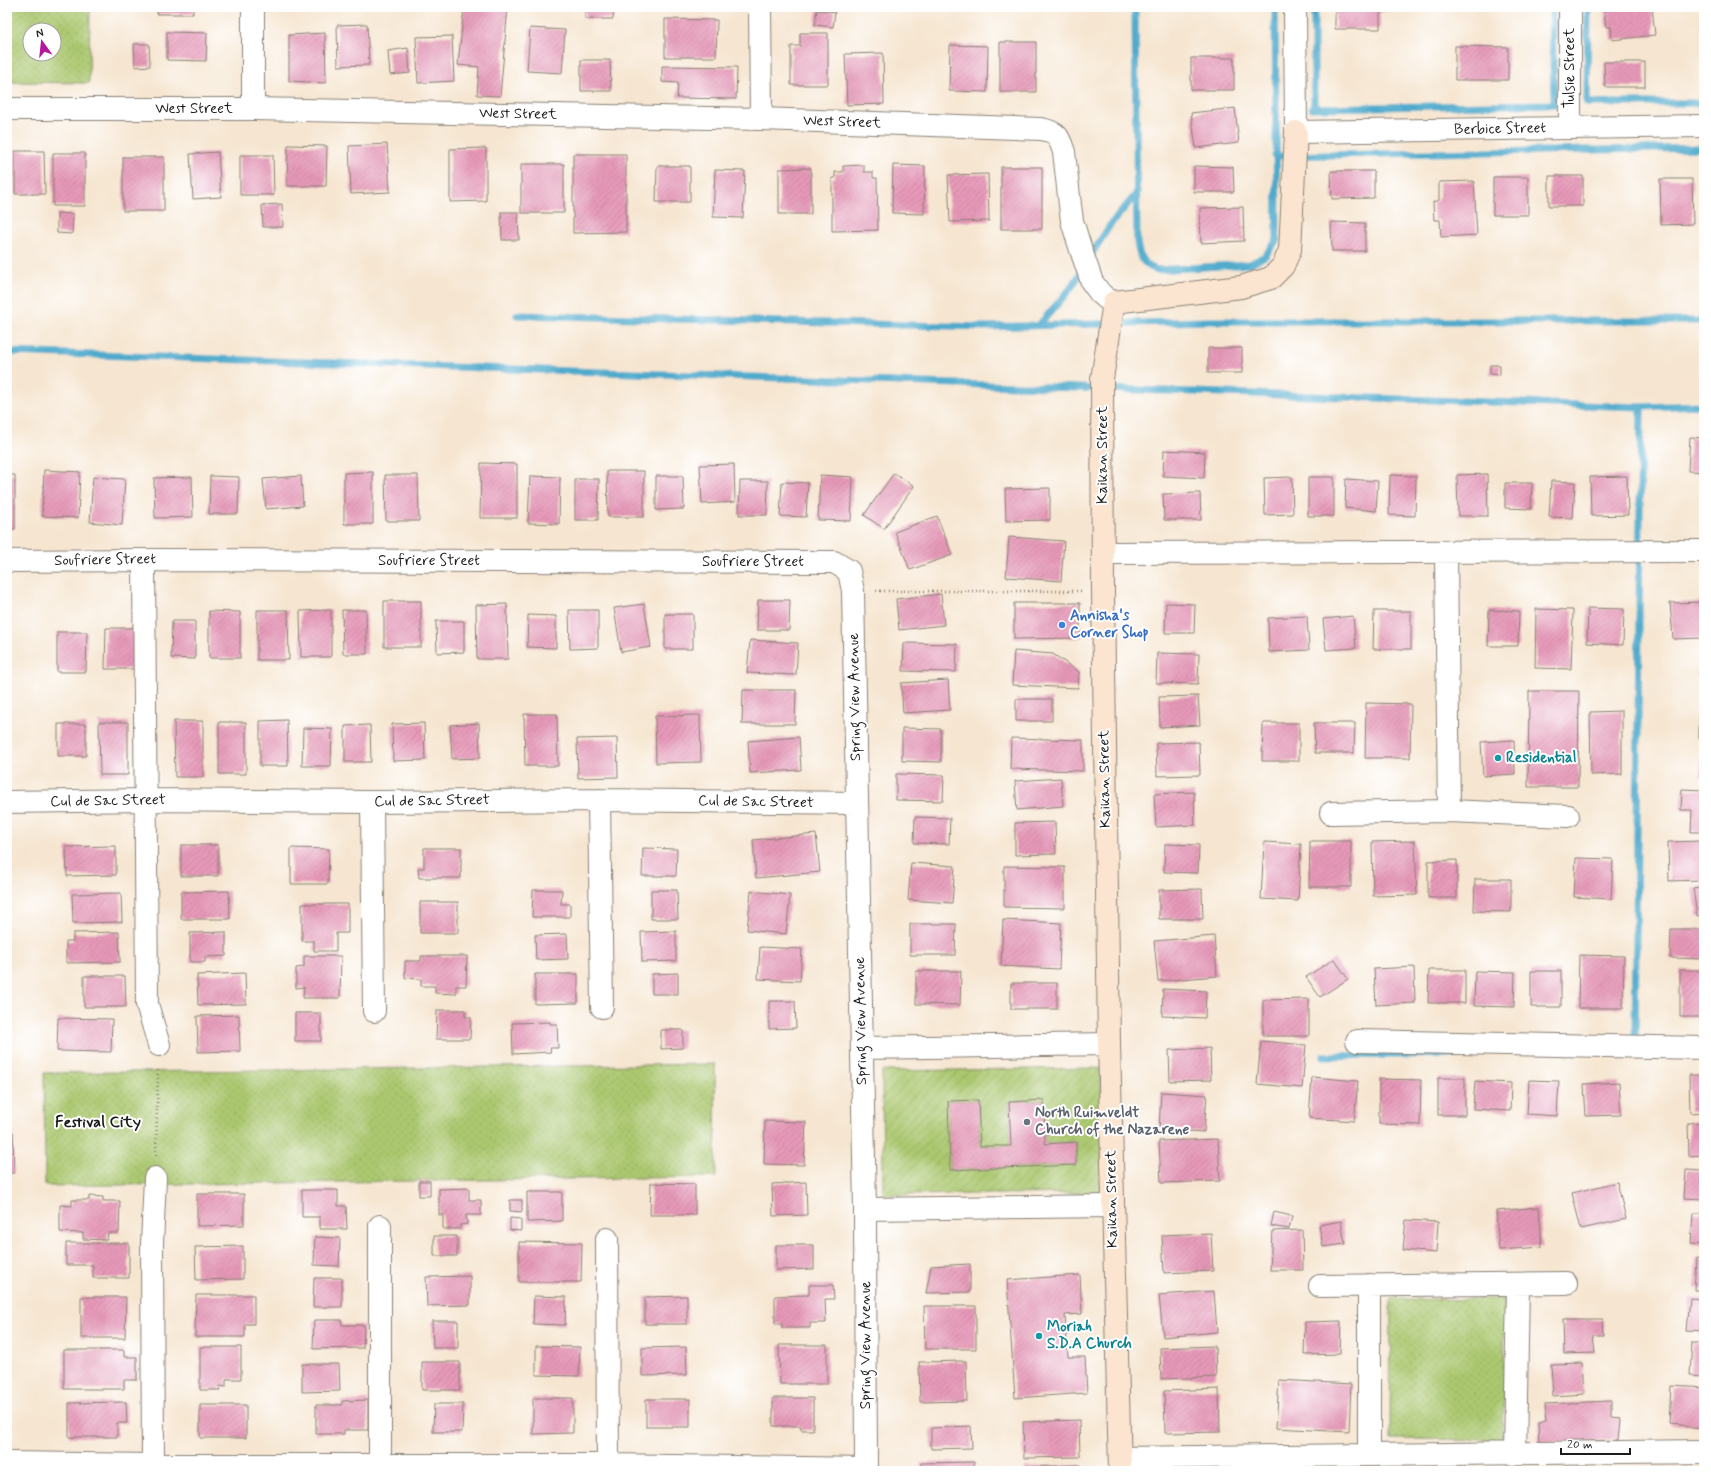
<svg xmlns="http://www.w3.org/2000/svg" width="1711" height="1478" font-family="Mynerve,sans-serif">
<style>
.grass{fill:url(#grass-dots);stroke:#647246;fill-rule:evenodd}
.garden{fill:url(#garden-furrows);stroke:#647246;fill-rule:evenodd}
.lines{fill:none;stroke-linecap:round;stroke-linejoin:round}
.stream{stroke:#4faacc;stroke-width:7}
.building{fill:url(#building-hatch)}
.street-casing{stroke:#898176;stroke-width:24}
.secondary-casing{stroke:#898176;stroke-width:24}
.path{stroke:#898176;stroke-width:2.5;stroke-dasharray:1 3;stroke-linecap:butt}
.street{stroke:#fff;stroke-width:22}
.secondary{stroke:#fce5d0;stroke-width:22}
.shop-dot{fill:#3f7fe0;stroke:#fff;stroke-width:1.5}
.culture-dot{fill:#0f9aa8;stroke:#fff;stroke-width:1.5}
.worship-dot{fill:#6b7280;stroke:#fff;stroke-width:1.5}
.labels{text-anchor:middle;dominant-baseline:central;stroke-width:4;stroke-linejoin:round;paint-order:stroke}
.street-label{font-size:15px;fill:#1c1c1c;stroke:#fff}
.shop-label{font-size:15px;font-weight:bold;fill:#366cbe;stroke:#fff;text-anchor:start}
.culture-label{font-size:15px;font-weight:bold;fill:#0d838f;stroke:#fff;text-anchor:start}
.worship-label{font-size:15px;font-weight:bold;fill:#5b616d;stroke:#fff;text-anchor:start}
.neighbourhood-label{font-size:16px;font-weight:bold;fill:#1c1c1c;stroke:#fff}
</style>
<defs>
<pattern id="grass-dots" width="8" height="8" patternUnits="userSpaceOnUse"><rect width="8" height="8" fill="#abc86f"/><path d="M2 2h.1M6 6h.1" fill="none" stroke="#93ab60" stroke-width="1.8" stroke-linecap="round"/></pattern>
<pattern id="garden-furrows" width="10" height="10" patternUnits="userSpaceOnUse"><rect width="10" height="10" fill="#abc86f"/><path d="M-1 1l2-2M0 10L10 0M9 11l2-2" fill="none" stroke="#93ab60"/></pattern>
<pattern id="building-hatch" width="6" height="6" patternUnits="userSpaceOnUse"><rect width="6" height="6" fill="#e699b8"/><path d="M-1 1l2-2M0 6l6-6M5 7l2-2" fill="none" stroke="#c5839e"/></pattern>
</defs>
<rect width="100%" height="100%" fill="#fff"/>
<filter id="ink" filterUnits="userSpaceOnUse"><feTurbulence type="fractalNoise" baseFrequency=".025" numOctaves="2"/><feDisplacementMap in="SourceGraphic" scale="8" xChannelSelector="R" yChannelSelector="G"/><feConvolveMatrix kernelMatrix="1 2 1 2 8 2 1 2 1" color-interpolation-filters="sRGB"/></filter>
<filter id="wash" filterUnits="userSpaceOnUse"><feTurbulence type="fractalNoise" baseFrequency=".012" numOctaves="4" result="noise"/><feDisplacementMap in="SourceGraphic" scale="16" xChannelSelector="R" yChannelSelector="G"/><feGaussianBlur stdDeviation="0.9" result="paint"/><feColorMatrix in="noise" values="0 0 0 0 0 0 0 0 0 0 0 0 0 0 0 0 0 1.4 0 .05"/><feComposite in="paint" operator="in"/></filter>
<g filter="url(#wash)">
<rect width="100%" height="100%" fill="#f6e6d1"/>
<path class="grass" d="M7,7H90L89,83L7,82ZM30,30H54V54H30Z
M715,1064L716,1177L45,1186L44,1073Z
M1391,1299L1505,1300L1503,1440L1390,1439Z"/>
<path class="garden" d="M1101,1068L1102,1193L883,1195L882,1071ZM978,1100L980,1146H1011L1009,1102L1044,1100L1045,1144L1076,1142V1165L950,1170L948,1101Z"/>
<g class="lines">
<path class="stream" d="M1135,7L1137,242C1139,256 1142,265 1157,270L1250,264L1265,256L1277,240L1275,7
M1314,7V108
M1588,7L1587,103H1704
M1312,108L1554,104L1552,7
M1275,156L1704,148
M1088,260L1110,225L1137,193
M517,315L986,327L1208,321H1704
M1039,325L1071,288L1083,269
M7,352L1641,407L1704,405
M1635,1045L1641,407
M1324,1056L1464,1054"/>
</g>
<g id="blocks">
<path class="building" d="M157,7H193V14H157Z
M464,7H508L500,96L477,95L479,67L458,65Z
M585,7H614L613,19H585Z
M1180,7H1202V9H1180Z
M1335,7H1385V12H1380V29H1335Z
M1604,7H1652L1655,35L1612,40L1611,27H1606Z
M817,10L835,12L833,27L815,25Z
M665,19L717,20L716,57H665Z
M367,24L369,65L338,66L337,25Z
M530,28L565,30L562,73L527,71Z
M167,32L207,33L206,61L167,60Z
M325,33L326,83L289,81V35Z
M800,33H828V85H791V46H800Z
M452,36L454,81L418,83L416,37Z
M1000,42H1036V92H1000Z
M134,44H149L150,66L135,67Z
M950,45L988,46L987,92L949,91Z
M1455,46L1508,47V80H1455Z
M408,48L410,73L390,75L388,51Z
M883,53L884,104L847,105L845,54Z
M1191,58H1234V90H1191Z
M581,60H610L611,91H581Z
M1604,62H1645V87H1605Z
M662,66L737,67L736,99L677,98L678,83L662,82Z
M1235,108L1239,143L1196,148L1191,113Z
M387,144L390,192L351,194L349,146Z
M288,145L327,146L326,186H287Z
M486,148V201L450,202V149Z
M15,151H44L45,194H15Z
M218,152L221,197L193,199L190,154Z
M53,153H85V206H53Z
M573,154H626V232L573,233Z
M240,155H273L274,195H240Z
M123,157H164V211H123Z
M521,164H564V213H521Z
M864,165V172H873V178H877L878,230L832,231V178H835V172H843V166Z
M893,165L925,166L924,214L892,213Z
M657,166H690V202H656Z
M1194,166L1233,167L1234,192H1194Z
M1001,167H1042V229H1001Z
M811,168V214H779V169Z
M715,170L745,171L743,218L713,217Z
M1331,171H1374V198L1332,199Z
M988,174L989,221L950,222L948,175Z
M1549,176H1583V206H1549Z
M1493,177H1528V215H1493Z
M1660,179H1692L1693,224L1661,225Z
M1474,181L1477,235L1441,237L1440,220H1434L1433,202L1439,200V182Z
M282,204L283,227H263L262,205Z
M1243,207L1244,241L1201,243L1200,208Z
M501,212H518L519,240H502Z
M57,213L73,214L72,234L57,233Z
M1331,222L1365,223V251H1332Z
M1208,348H1242V373H1208Z
M1490,365H1500V375L1490,374Z
M1690,437L1704,438V472L1688,471Z
M1164,450L1205,452L1204,478L1163,476Z
M481,463L517,464V518H480Z
M734,464L735,502L702,504L700,465Z
M44,470L80,472L78,518L42,516Z
M607,471H644V517H608Z
M373,472V524H344V473Z
M894,473L914,486L884,529L864,515Z
M1487,474L1488,516H1458L1457,475Z
M7,475H15V529H7Z
M385,475H418L419,521H386Z
M820,475L853,477L851,521L818,520Z
M1390,475L1416,476L1415,516L1389,515Z
M210,476L239,477L238,514H209Z
M301,476L303,506L266,509L263,479Z
M530,476L560,477L559,524L528,523Z
M656,476H683L684,509L656,510Z
M1627,476L1628,515L1591,516L1590,477Z
M93,477L125,479L122,525L90,522Z
M192,477L193,517L155,518L154,478Z
M1292,477L1293,514L1265,515L1264,478Z
M1308,477H1334V516H1308Z
M575,479H599L598,520H575Z
M1346,479L1378,481L1376,511L1345,508Z
M740,481H768L767,515H739Z
M1551,481L1575,482L1573,518L1549,517Z
M782,482L808,483L806,517L780,516Z
M1505,483H1532L1531,509L1505,508Z
M1050,488V520L1006,521L1005,489Z
M1200,493L1201,520H1164L1163,494Z
M937,516L952,555L910,570L895,532Z
M1009,537L1064,541L1061,581L1006,577Z
M941,594L944,625L899,630L896,599Z
M758,600H790L789,630H757Z
M384,601H421V647H384Z
M1704,602V638L1673,639L1670,603Z
M1014,603H1080V638L1014,639Z
M1166,603L1195,604L1194,633H1165Z
M507,604L508,659H477L476,605Z
M644,604L651,647L621,652L614,608Z
M1588,608L1624,609L1623,645L1587,643Z
M1536,609L1573,610L1571,669L1535,668Z
M257,610H288L289,660H257Z
M331,610V657H301L300,611Z
M342,610H366L367,654H343Z
M569,610H598V648L570,649Z
M1489,610L1519,611L1518,646H1488Z
M209,611L240,612V658H209Z
M1374,611H1411V649H1373Z
M665,614H693V649H665Z
M528,615L556,616V648L527,647Z
M1307,616L1309,650L1269,652L1268,618Z
M1353,616L1356,648L1326,650L1323,619Z
M172,621H195V659L171,658Z
M436,621H464V652L437,653Z
M106,628H136V669H105Z
M57,632H87L86,672H57Z
M750,640L798,643L796,675L747,673Z
M904,643L957,644L956,672L903,671Z
M1700,647H1704V679H1699Z
M1014,651L1053,654L1079,672L1078,688L1012,685Z
M1157,653L1199,654L1198,684L1156,683Z
M948,680L950,710L903,713L901,683Z
M743,690H796L795,724H742Z
M1529,691H1579L1578,787H1528Z
M1198,696L1200,725L1160,727L1159,697Z
M1699,696H1704V738H1699Z
M1016,699H1052V721H1016Z
M1366,703L1411,704L1410,758H1365Z
M1622,711V774L1591,775L1590,712Z
M524,714H557L558,766H525Z
M700,715L701,762L656,763L655,716Z
M287,720L288,766H260V721Z
M174,721H203V777H175Z
M99,722H128V775H100Z
M219,722H246V774H219Z
M424,723L425,760L393,761L392,724Z
M479,723L480,758L452,759L450,725Z
M1263,723H1299V761H1262Z
M1314,723H1355L1354,753H1315Z
M58,724H86V756H58Z
M370,725L371,762H345V726Z
M303,728L332,729L331,766H302Z
M902,728L941,729V762L902,761Z
M799,737L801,770L750,773L748,741Z
M617,738L618,777L578,778L577,739Z
M1011,738L1083,740V771L1010,769Z
M1514,740L1515,774L1483,776L1481,742Z
M1199,742L1200,775L1157,776L1156,743Z
M1702,744L1704,745V776H1700Z
M896,774L944,775L943,801L896,800Z
M1061,778L1063,806L1017,810L1015,781Z
M1682,789L1704,790V832H1691L1692,810H1681Z
M1194,792L1195,825L1156,827L1154,794Z
M915,817L950,818L949,844L914,843Z
M1055,822L1056,854L1015,855V823Z
M816,834L820,872L756,878L753,840Z
M1310,841H1351V887H1309Z
M1415,841L1417,895L1373,896L1372,842Z
M1704,841V880L1669,881L1668,842Z
M1264,842L1301,844L1298,901L1261,899Z
M1165,844L1199,845L1198,873L1164,872Z
M181,845H218V876H181Z
M116,846V875L67,876L66,847Z
M291,848L329,849L328,884H291Z
M424,848H461V878H419L418,868H424Z
M643,848L677,849L676,876H642Z
M1576,858L1613,859L1611,899L1574,897Z
M1457,860V898H1428V861Z
M911,863L955,866L952,903L908,900Z
M1004,866L1065,867V908L1004,907Z
M1475,879H1511V912L1474,911Z
M1704,886V915L1697,916L1693,888Z
M1202,889L1203,919H1159V890Z
M533,890H562L561,904H570V917H532Z
M651,890H677L678,919H651Z
M229,891L230,919H181V892Z
M751,891L790,895L786,934L747,930Z
M121,893L122,922L73,923L72,894Z
M420,902H458V933H420Z
M302,904H348V933H336V951H314V941H302Z
M1003,920L1061,923L1059,969L1001,966Z
M910,924H956L955,955H910Z
M1671,929H1704V959L1670,958Z
M676,931V961L642,962L641,932Z
M119,932L120,962L66,963V941H73V933Z
M226,932V956L205,957V962H190V933Z
M567,934L568,959L536,960L535,935Z
M1214,936L1217,976L1158,981L1154,941Z
M760,947L802,949L800,981L758,979Z
M1579,955L1624,956L1623,1008H1578Z
M304,956H341L340,998H303L304,987L296,988V968L304,967Z
M421,956H467L466,986H456V994L435,993V986H421V979L405,978V961H421Z
M1334,959L1348,979L1320,997L1306,977Z
M1414,967L1415,1003L1376,1005L1374,969Z
M1429,970H1465V1003H1428Z
M1680,970H1704V1017H1680Z
M916,971H961L960,1005L916,1004Z
M1475,971L1515,972L1514,1007L1474,1006Z
M1531,971H1561V1007H1531Z
M245,973L246,1004L198,1005L197,975Z
M678,973V994H652V974Z
M535,974H578V1003L535,1004Z
M84,976H125L126,1007H84Z
M1011,983H1057V1009H1011Z
M1163,989L1206,991L1205,1018L1162,1016Z
M1309,999V1036H1263V1000Z
M769,1001H795L796,1028L769,1029Z
M437,1010H465V1017H471L470,1039H436Z
M295,1013H321V1041H295Z
M239,1015L240,1051L198,1052L197,1016Z
M58,1018L112,1019L111,1052L57,1051Z
M550,1022V1024H557L558,1048H550L551,1052L513,1054L512,1023Z
M661,1030H683V1048L661,1049Z
M1261,1041L1306,1045L1302,1088L1257,1084Z
M1210,1048L1211,1080L1170,1081L1169,1050Z
M1689,1075H1704V1112L1690,1113Z
M1312,1077L1358,1081L1354,1121L1309,1118Z
M1438,1078H1465V1115H1438Z
M1379,1079L1421,1080L1420,1125L1379,1124Z
M1529,1080L1559,1081L1557,1116L1527,1114Z
M1475,1081L1511,1083L1510,1111L1473,1109Z
M1619,1082L1621,1115L1586,1116L1584,1084Z
M1161,1092L1207,1095L1204,1132L1159,1129Z
M978,1100L980,1146H1011L1009,1102L1044,1100L1045,1144L1076,1142V1165L950,1170L948,1101Z
M765,1121L806,1122L804,1165L764,1164Z
M1704,1122V1155L1689,1156L1688,1123Z
M7,1132H13L14,1173H7Z
M1218,1139L1220,1181L1161,1183L1159,1141Z
M1686,1170L1704,1171V1199L1684,1198Z
M419,1181H430V1196H419Z
M806,1182L807,1215L773,1216L772,1184Z
M1617,1182L1626,1219L1581,1229L1572,1193Z
M651,1183L695,1184V1215H650Z
M469,1188V1200H481V1215H466L467,1224L460,1225V1229H443V1215H439V1189Z
M302,1190H338V1206H346L347,1229H320V1217H302Z
M527,1192H562V1221L527,1222Z
M197,1194H244V1225L197,1226Z
M89,1196L103,1197V1201H120L119,1233H108L107,1240L83,1239V1233L60,1232V1205L72,1206V1200H89Z
M510,1200H522V1212L510,1211Z
M1539,1207L1542,1247L1499,1250L1496,1211Z
M1274,1212L1292,1216L1289,1229L1271,1226Z
M1693,1213H1704V1245L1691,1244Z
M510,1218L521,1219V1231L510,1230Z
M1406,1220L1438,1222L1436,1253L1403,1250Z
M1341,1221L1345,1244L1323,1247L1319,1225Z
M1302,1230L1303,1270H1270L1272,1231Z
M1211,1233L1213,1271L1164,1273L1162,1235Z
M434,1236H457V1256H434Z
M315,1237L340,1238L339,1266L314,1265Z
M519,1242L582,1243L581,1282H519Z
M66,1243H129V1278H93V1265H66Z
M776,1245H814V1269L776,1270Z
M243,1246V1279L196,1280L195,1247Z
M1696,1258L1704,1259V1290H1694Z
M970,1264V1292L926,1293L931,1266Z
M1080,1275L1082,1314L1065,1315L1068,1357H1085L1087,1393L1015,1398L1007,1280Z
M470,1276V1305L427,1306L426,1277Z
M314,1278H342V1307H313Z
M809,1285H833L834,1299H825L826,1323H810V1328H782V1324H775V1296L809,1295Z
M1214,1291L1217,1332L1163,1337L1159,1295Z
M196,1295H254V1324H245V1337H195Z
M534,1296L566,1297L565,1325L533,1324Z
M687,1296V1324H645V1297Z
M81,1297H126L125,1338H81Z
M1690,1298L1704,1299V1332L1687,1331Z
M924,1306H976V1349H925Z
M1563,1319H1603L1604,1335H1593L1595,1353L1564,1354Z
M314,1320H341L342,1325H364L363,1348L313,1349Z
M432,1321H458V1348H433Z
M1341,1321L1340,1354L1304,1355L1305,1322Z
M1692,1343H1704V1376L1690,1375Z
M779,1345H827V1384H780Z
M536,1346L580,1347L579,1376L536,1375Z
M1215,1346L1216,1377L1161,1379L1160,1348Z
M200,1347H241V1379H226V1387L219,1386L220,1390H200Z
M686,1347L687,1375L642,1376V1348Z
M64,1350H124V1357H137V1380H124V1389H64Z
M966,1361L967,1401L920,1402L919,1362Z
M422,1362H460V1390H422Z
M1582,1363L1584,1394L1553,1396L1551,1364Z
M302,1364H339L340,1391L302,1392Z
M1279,1380L1351,1384L1349,1432L1276,1428Z
M1672,1386L1704,1388V1427L1670,1424Z
M1219,1389L1220,1432L1165,1433L1164,1391Z
M533,1398H573V1433L533,1434Z
M773,1398H813V1430H801V1426H773Z
M646,1399H690V1427H646Z
M368,1400V1430H344V1434H316V1405H342V1401Z
M1611,1401V1418L1620,1419L1618,1440L1539,1443L1538,1422L1546,1420L1544,1404Z
M126,1402L127,1423H117V1437H69V1403Z
M434,1404H463L462,1432H433Z
M200,1405H246V1438H200Z
M1079,1420L1080,1457L1024,1458L1023,1422Z
M971,1426L972,1448L931,1449V1428Z
M974,1462V1471H921V1463Z
M1081,1465V1471H1025V1467Z"/>
</g>
</g>
<g filter="url(#ink)">
<use href="#blocks" fill-opacity="0" stroke="#898176" stroke-width="1"/>
<g class="lines">
<defs>
<path id="street" d="M760,7L761,119
M1295,7L1296,132L1704,126
M1570,7V128
M7,109H253L761,119L1041,129C1058,132 1059,137 1064,152L1070,205L1072,221L1081,250L1092,282L1100,293L1107,299L1114,302
M253,109V7
M1446,552L1449,811
M1103,553L1704,551
M144,560L147,1004L159,1045
M7,561L144,560L834,562L849,571L853,591L865,1209L866,1471
M599,800L602,1007
M7,802L145,800L372,802L599,800L857,803
M372,802L374,1011
M1331,813L1449,811L1568,816
M1357,1041L1704,1048
M862,1048L1109,1044
M865,1209L1112,1206
M380,1226V1464
M607,1239L608,1465
M1320,1286L1566,1283
M1515,1454L1518,1284
M1369,1455V1285
M1120,1458L1704,1451
M7,1463L153,1465H608L866,1469
M153,1465L152,1244L155,1178"/>
<path id="secondary" d="M1120,1471L1109,1044L1103,591L1102,379L1114,302L1241,287L1271,278L1283,266L1290,250L1296,132"/>
</defs>
<use href="#street" class="street-casing"/>
<use href="#secondary" class="secondary-casing"/>
<path class="path" d="M876,591H1081
M156,1155L158,1067"/>
<use href="#street" class="street"/>
<use href="#secondary" class="secondary"/>
</g>
</g>
<circle class="shop-dot" cx="1062" cy="625" r="4"/>
<g class="culture-dot">
<circle cx="1498" cy="758" r="4"/>
<circle cx="1039" cy="1336" r="4"/>
</g>
<circle class="worship-dot" cx="1027" cy="1122" r="4"/>
<g class="labels">
<g class="street-label">
<text transform="translate(1570 68) rotate(-90)">Tulsie Street</text>
<text x="194" y="109">West Street</text>
<text transform="translate(518 114) rotate(1)">West Street</text>
<text transform="translate(842 122) rotate(2)">West Street</text>
<text transform="translate(1500 129) rotate(-1)">Berbice Street</text>
<text transform="translate(1103 455) rotate(-90)">Kaikan Street</text>
<text transform="translate(105 560) rotate(-1)">Soufriere Street</text>
<text x="429" y="561">Soufriere Street</text>
<text x="753" y="562">Soufriere Street</text>
<text transform="translate(855 697) rotate(-91)">Spring View Avenue</text>
<text transform="translate(1105 779) rotate(-91)">Kaikan Street</text>
<text transform="translate(108 801) rotate(-1)">Cul de Sac Street</text>
<text transform="translate(432 801) rotate(-1)">Cul de Sac Street</text>
<text transform="translate(756 802) rotate(1)">Cul de Sac Street</text>
<text transform="translate(861 1021) rotate(-91)">Spring View Avenue</text>
<text transform="translate(1112 1199) rotate(-91)">Kaikan Street</text>
<text transform="translate(866 1345) rotate(-90)">Spring View Avenue</text>
</g>
<g class="shop-label">
<text x="1070" y="616">Annisha's<tspan x="1070" dy="17">Corner Shop</tspan></text>
</g>
<g class="culture-label">
<text x="1506" y="758">Residential</text>
<text x="1047" y="1327">Moriah<tspan x="1047" dy="17">S.D.A Church</tspan></text>
</g>
<g class="worship-label">
<text x="1035" y="1113">North Ruimveldt<tspan x="1035" dy="17">Church of the Nazarene</tspan></text>
</g>
<g class="neighbourhood-label">
<text x="98" y="1122">Festival City</text>
</g>
</g>
<rect width="1711" height="1478" fill="none" stroke="#fff" stroke-width="24"/>
<g transform="translate(42 42) rotate(345)"><circle r="19" fill="#ffffff" stroke="#a4a4a4"/>
<path d="M0-3L7 15L0 10L-7 15Z" fill="#b5179e"/>
<text y="-6" font-size="11" font-weight="bold" text-anchor="middle" fill="#1c1c1c">N</text>
</g>
<path d="M1561 1448v6h69v-6" fill="none" stroke="#1c1c1c" stroke-width="2"/>
<text x="1567" y="1448" font-size="12" fill="#1c1c1c" stroke="#ffffff" stroke-width="3" paint-order="stroke">20 m</text>
</svg>
